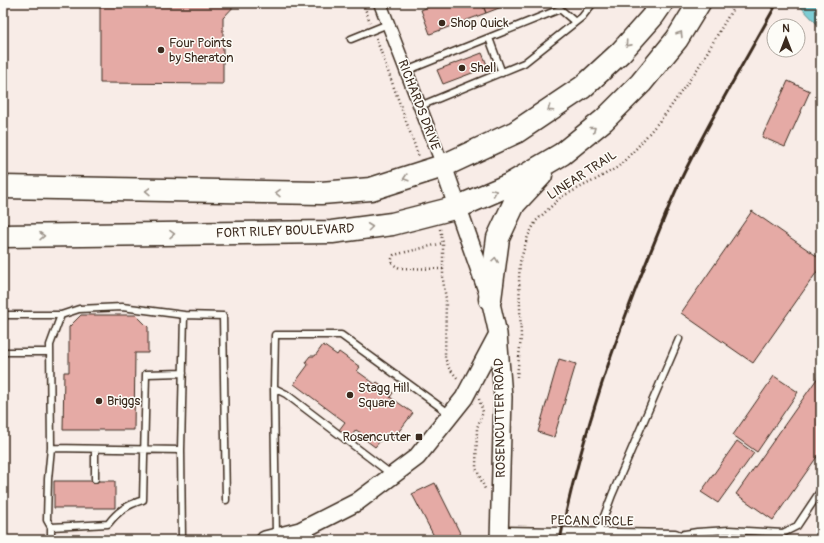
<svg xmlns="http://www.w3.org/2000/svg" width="824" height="543" font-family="Pangolin,sans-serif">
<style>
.water{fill:#7ccdd4;stroke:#628c8b}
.building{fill:#e5aaa5;stroke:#3b2a1e}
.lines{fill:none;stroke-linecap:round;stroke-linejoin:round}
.lane-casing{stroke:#3b2a1e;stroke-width:9}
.street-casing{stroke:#3b2a1e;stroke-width:15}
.secondary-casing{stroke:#3b2a1e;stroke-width:20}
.highway-casing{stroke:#3b2a1e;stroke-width:25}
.path{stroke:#3b2a1e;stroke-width:2.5;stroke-dasharray:1 3;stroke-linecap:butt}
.lane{stroke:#fdfcf7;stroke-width:6}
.street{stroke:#fdfcf7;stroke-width:12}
.secondary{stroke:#fdfcf7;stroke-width:17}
.highway{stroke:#fdfcf7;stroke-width:22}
.rail{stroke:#3b2a1e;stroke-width:3}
.oneway{stroke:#9c938a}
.poi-dot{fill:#3b2a1e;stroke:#fdfcf7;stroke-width:1.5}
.labels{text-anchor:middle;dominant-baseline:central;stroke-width:3;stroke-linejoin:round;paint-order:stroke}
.poi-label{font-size:13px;fill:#3b2a1e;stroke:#fdfcf7;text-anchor:start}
.street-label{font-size:13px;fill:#3b2a1e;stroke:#fdfcf7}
</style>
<rect width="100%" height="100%" fill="#f8ece7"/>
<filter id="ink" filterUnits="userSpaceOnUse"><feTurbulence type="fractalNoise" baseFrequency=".025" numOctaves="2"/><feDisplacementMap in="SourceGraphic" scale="8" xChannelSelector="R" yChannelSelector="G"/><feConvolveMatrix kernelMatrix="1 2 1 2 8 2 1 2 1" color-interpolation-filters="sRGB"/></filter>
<g filter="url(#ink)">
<path class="water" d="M797,3H821V28Z"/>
<path class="building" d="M100,3H237L223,18V84L100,83Z
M438,3H482L486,13L430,34L421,10Z
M482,3H512L486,13Z
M482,53L488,67L443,84L437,70Z
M788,81L810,91L785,147L762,137Z
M752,211L821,259V266L753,363L681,313Z
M81,315H136L148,327V353H135L134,430H63L64,372H69V327Z
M323,345L337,355L339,352L360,367L357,371L375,384L377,382L393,393L390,397L413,413L393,439L386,434L375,447L359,435L361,433L356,430L350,438L339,430L345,422L294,384L308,365L306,361L310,356H315Z
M559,359L576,364L554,437L538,432Z
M821,373V451L773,520L736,494Z
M774,376L798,392L757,452L733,435Z
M737,441L754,453L718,503L701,492Z
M54,481H115V508H54Z
M435,483L462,537L456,540H436L412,494Z"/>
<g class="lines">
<defs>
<path id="lane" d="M489,38L502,73
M351,39L388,24
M406,71L560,9L575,22
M420,106L524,63L582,17L593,3
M3,315H61L79,309L122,307L184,315L181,450L182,540
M184,315L223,316L226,500
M3,352H50
M274,388L276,536
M51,448L181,450
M95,449V479
M391,474L286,394L274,388L275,335H341L450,414
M51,527L108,524C118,511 127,505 143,500L146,374L183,373
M597,535L612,495L679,339
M679,535L697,532L729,530L783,533L797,526L821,490
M51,540V527L47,520L48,479L51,448L50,345L61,315"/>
<path id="street" d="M380,3L443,166
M500,533L675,536L684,540"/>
<path id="secondary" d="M443,166L490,299L498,334L503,397L499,540
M265,540L300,531L357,502L417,457L464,398L498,334"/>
<path id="highway" d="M3,187L321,193L371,189L424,172L443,166L516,132L583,87L621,52L653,16L662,3
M3,236L332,232L392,224L458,207L509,185L562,154L604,120L641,83L677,39L699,3
M490,299L498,238L514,204L541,175"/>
</defs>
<use href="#lane" class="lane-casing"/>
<use href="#street" class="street-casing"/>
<use href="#secondary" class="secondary-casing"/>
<use href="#highway" class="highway-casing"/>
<path class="path" d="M363,3L370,22
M376,38L419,157
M440,229L443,243V280L446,299L445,358L449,368L458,379
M443,269L400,268C393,265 389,262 394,255L443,243
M517,377L521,337L519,278L520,262L528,236L536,221L561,197L595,180L618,167L635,150L667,112L698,68L736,3
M479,399L483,412L477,428L476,468L485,489"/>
<use href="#lane" class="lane"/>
<use href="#street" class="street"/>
<use href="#secondary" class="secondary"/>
<use href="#highway" class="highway"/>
<path class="rail" d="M560,540C580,442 612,346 650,253C662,224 673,194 687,167C715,111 747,57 777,3"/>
</g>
<defs><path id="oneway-chevron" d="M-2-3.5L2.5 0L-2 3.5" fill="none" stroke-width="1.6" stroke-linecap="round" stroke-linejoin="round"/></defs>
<g class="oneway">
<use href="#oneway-chevron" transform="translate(680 34) rotate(-58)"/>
<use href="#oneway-chevron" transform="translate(628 44) rotate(132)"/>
<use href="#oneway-chevron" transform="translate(550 109) rotate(146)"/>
<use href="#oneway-chevron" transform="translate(593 129) rotate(-38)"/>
<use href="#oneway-chevron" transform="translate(406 178) rotate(163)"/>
<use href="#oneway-chevron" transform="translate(148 191) rotate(-179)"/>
<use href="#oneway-chevron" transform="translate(494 192) rotate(-23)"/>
<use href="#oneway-chevron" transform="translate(278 193) rotate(-179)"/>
<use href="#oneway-chevron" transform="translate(370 227) rotate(-7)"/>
<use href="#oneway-chevron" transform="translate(172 234) rotate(-1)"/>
<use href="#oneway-chevron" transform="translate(42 236) rotate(-1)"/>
<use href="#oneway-chevron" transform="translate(495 260) rotate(-82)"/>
</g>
</g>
<g class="poi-dot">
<circle cx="442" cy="23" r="4"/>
<circle cx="161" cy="50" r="4"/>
<circle cx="462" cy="68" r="4"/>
<circle cx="350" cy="395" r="4"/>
<circle cx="99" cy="401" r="4"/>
<rect x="415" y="433" width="8" height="8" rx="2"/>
</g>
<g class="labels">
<g class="poi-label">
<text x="450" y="23">Shop Quick</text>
<text x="169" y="43">Four Points<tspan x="169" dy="15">by Sheraton</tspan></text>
<text x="470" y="68">Shell</text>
<text x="358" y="388">Stagg Hill<tspan x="358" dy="15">Square</tspan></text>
<text x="107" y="401">Briggs</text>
<text x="411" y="437" text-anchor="end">Rosencutter</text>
</g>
<g class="street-label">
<text transform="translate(419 105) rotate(69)">RICHARDS DRIVE</text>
<text transform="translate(582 175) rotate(-33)">LINEAR TRAIL</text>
<text transform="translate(285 231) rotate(-2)">FORT RILEY BOULEVARD</text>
<text transform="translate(500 418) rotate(-91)">ROSENCUTTER ROAD</text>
<text transform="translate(592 521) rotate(1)">PECAN CIRCLE</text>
</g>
</g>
<rect width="824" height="543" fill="none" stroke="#fdfcf7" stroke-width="16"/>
<rect x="8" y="8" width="808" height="527" fill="none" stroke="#3b2a1e" stroke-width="1.5" filter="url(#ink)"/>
<g transform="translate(786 38)"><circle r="19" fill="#fdfcf7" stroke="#afa8a0"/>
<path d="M0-3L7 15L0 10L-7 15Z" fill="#3b2a1e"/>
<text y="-6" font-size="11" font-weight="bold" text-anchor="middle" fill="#3b2a1e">N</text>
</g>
</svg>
